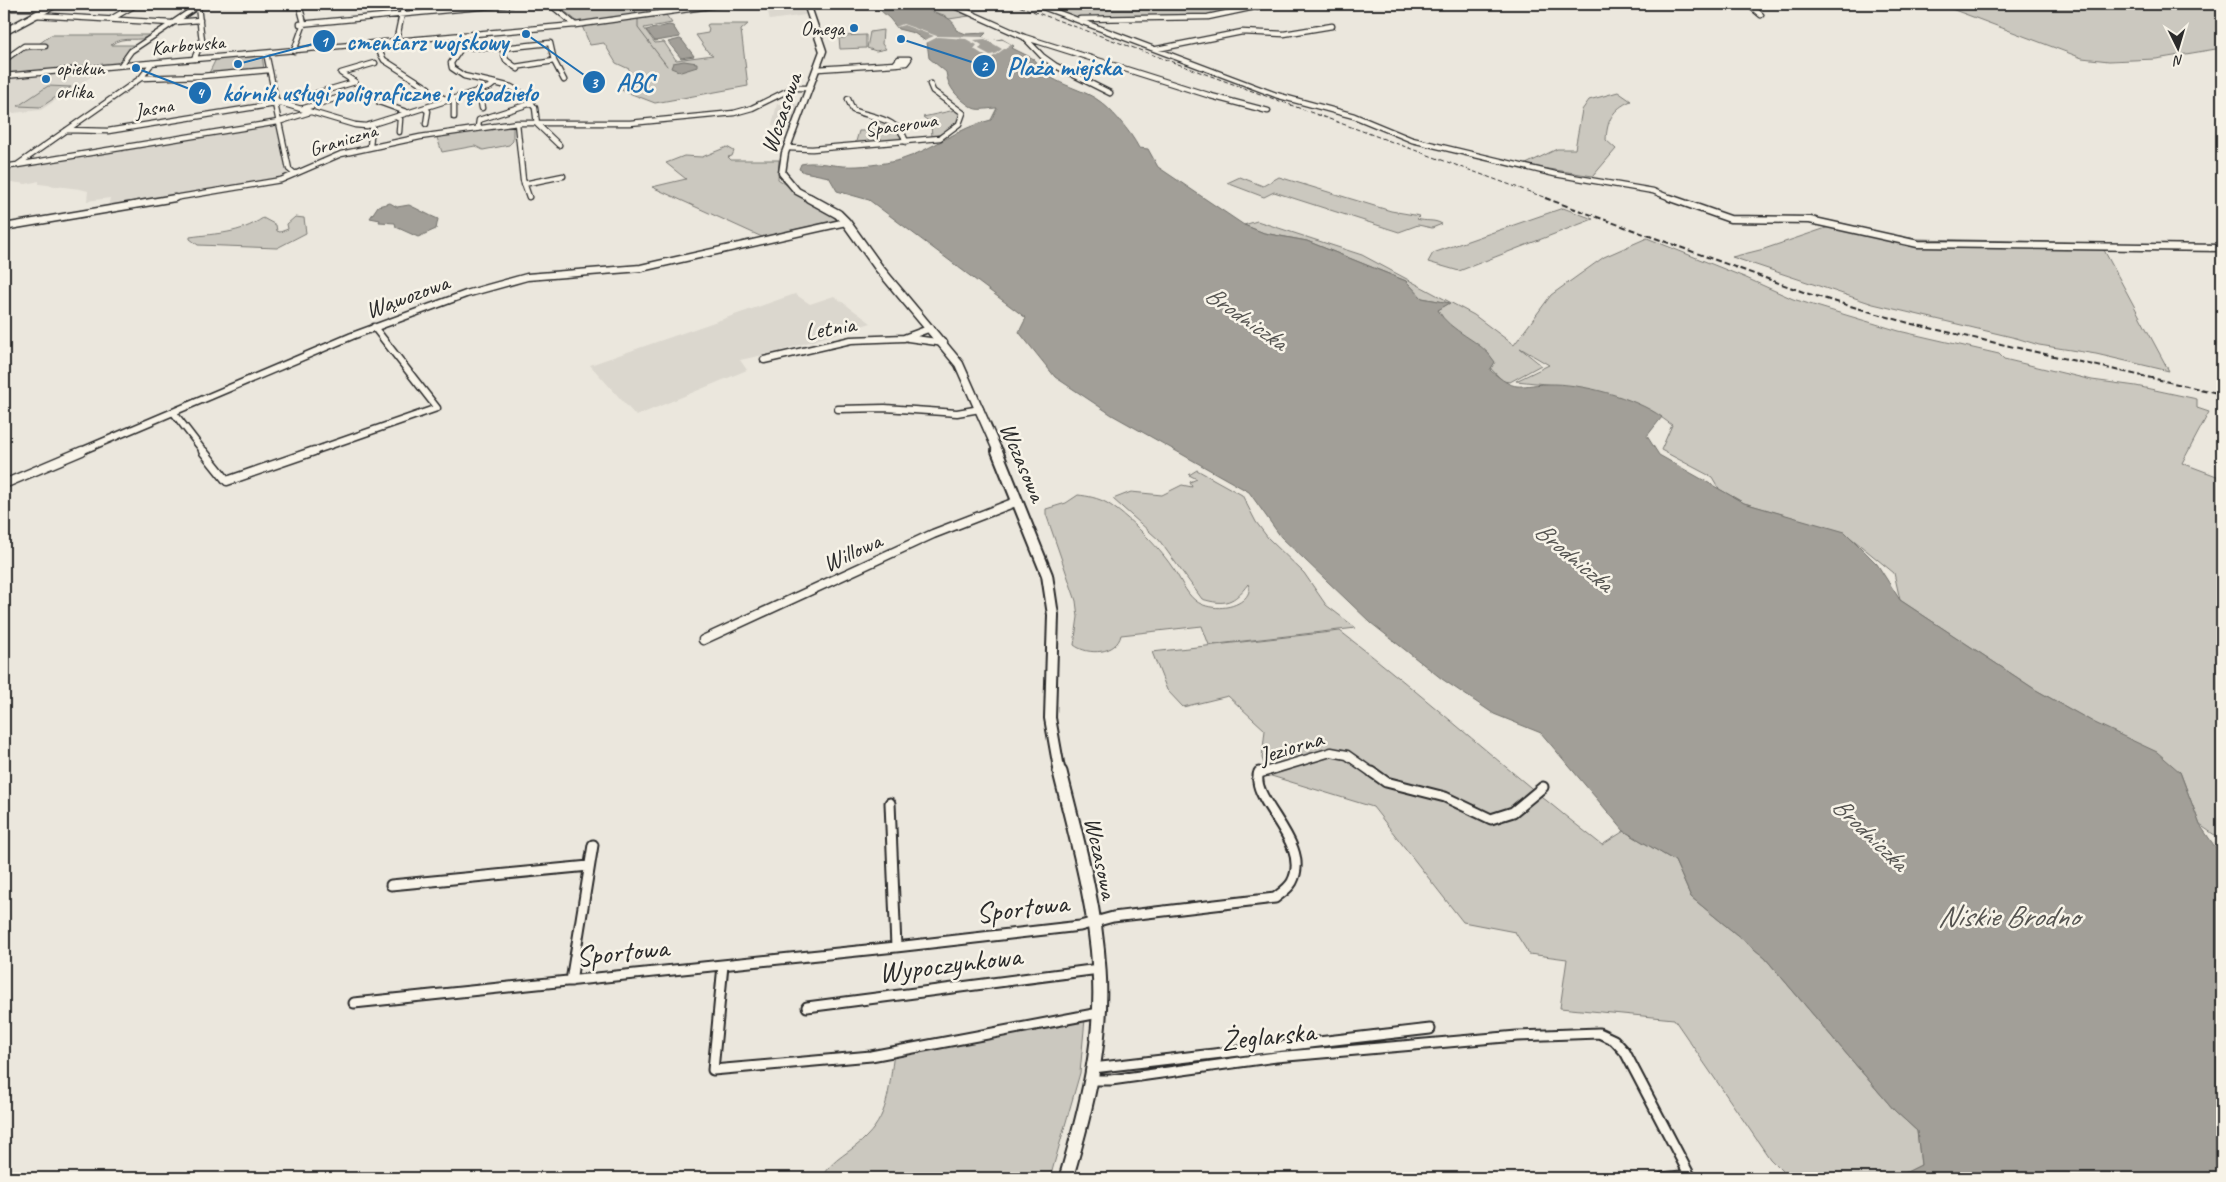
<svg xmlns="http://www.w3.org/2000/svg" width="2226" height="1182" font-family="Caveat,sans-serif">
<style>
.built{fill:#dbd7ce}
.green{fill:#cbc8bf;stroke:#7b7a75}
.water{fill:#a29f98;stroke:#72716c}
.pier{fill:#ebe7dd;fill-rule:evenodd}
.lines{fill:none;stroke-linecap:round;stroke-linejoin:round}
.stream{stroke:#72716c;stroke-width:1}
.street-far3-casing{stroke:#2b2b2b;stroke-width:7}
.street-far2-casing{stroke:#2b2b2b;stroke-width:9}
.street-far1-casing{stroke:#2b2b2b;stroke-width:11}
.street-casing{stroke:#2b2b2b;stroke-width:13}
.secondary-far3-casing{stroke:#2b2b2b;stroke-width:9}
.secondary-far2-casing{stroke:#2b2b2b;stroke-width:11}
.secondary-far1-casing{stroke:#2b2b2b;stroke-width:14}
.secondary-casing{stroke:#2b2b2b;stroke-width:17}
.street-far3{stroke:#f7f3e8;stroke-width:4.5}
.street-far2{stroke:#f7f3e8;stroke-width:6}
.street-far1{stroke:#f7f3e8;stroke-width:8}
.street{stroke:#f7f3e8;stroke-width:9}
.secondary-far3{stroke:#f7f3e8;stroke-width:6}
.secondary-far2{stroke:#f7f3e8;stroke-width:8}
.secondary-far1{stroke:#f7f3e8;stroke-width:10}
.secondary{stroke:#f7f3e8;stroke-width:13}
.rail-far1{stroke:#2b2b2b;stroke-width:1;stroke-dasharray:4.5 2.5;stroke-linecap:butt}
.rail{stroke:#2b2b2b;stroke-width:2;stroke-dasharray:6 3;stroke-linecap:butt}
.poi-dot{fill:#1f6fb2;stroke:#f7f3e8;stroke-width:2}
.labels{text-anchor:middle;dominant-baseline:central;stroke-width:5;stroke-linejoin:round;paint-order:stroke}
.far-poi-label{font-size:20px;fill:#2b2b2b;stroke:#f7f3e8;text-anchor:end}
.far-street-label{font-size:20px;fill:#2b2b2b;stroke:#f7f3e8}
.street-label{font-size:24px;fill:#2b2b2b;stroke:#f7f3e8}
.water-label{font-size:25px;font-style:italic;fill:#555451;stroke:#f7f3e8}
.near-street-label{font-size:29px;fill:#2b2b2b;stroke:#f7f3e8}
.near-water-label{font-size:30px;font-style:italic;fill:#555451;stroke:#f7f3e8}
.leader{fill:none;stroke:#1f6fb2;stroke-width:2}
.callout-dot{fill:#1f6fb2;stroke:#f7f3e8;stroke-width:2}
.mark-label{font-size:15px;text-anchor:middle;font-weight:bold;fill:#fff}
.callout-label{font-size:25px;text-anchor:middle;font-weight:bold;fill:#1f6fb2;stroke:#f7f3e8;stroke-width:5;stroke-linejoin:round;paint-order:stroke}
</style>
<rect width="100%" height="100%" fill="#ebe7dd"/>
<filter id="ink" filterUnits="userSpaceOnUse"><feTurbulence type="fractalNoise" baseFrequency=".02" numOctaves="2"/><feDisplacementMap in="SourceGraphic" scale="10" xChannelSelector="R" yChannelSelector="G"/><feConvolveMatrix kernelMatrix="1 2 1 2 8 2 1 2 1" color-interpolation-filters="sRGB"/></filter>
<g filter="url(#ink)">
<path class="built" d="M803,9L806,15L770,20L768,12Z
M104,68L41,110L4,114V77Z
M777,104H798L792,126L772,125Z
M274,125H276L288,175L286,177L108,207L110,198L87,201L88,191L80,189L39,184V181L26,184L5,181V173L23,166Z
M795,294L810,304L834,296L871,323L777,352L740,360L747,370L636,416L590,365Z"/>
<path class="green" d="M556,4H642L649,14L579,23Z
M933,4H944L969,16L949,19L944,15L934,12Z
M1042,4H1268L1211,15L1093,18H1075Z
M1927,4H2222V48L2156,59L2109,61L2082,58L1941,5Z
M666,15L672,23L644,28L655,43L664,42L676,60L713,55L708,52L696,35L708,33L709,29L707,25L709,24H748L741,30L748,86L655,103L616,88L629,79V69L616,63L604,43L590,45L582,26Z
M883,30L882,44L886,49L876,51L867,48L870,32Z
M51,35H151C139,44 124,34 111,45H136L116,64L4,74V60L19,52L32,49Z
M866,35V48L840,49L839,38H845L842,36Z
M262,56L264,69L209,73L216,59Z
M48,86L71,87L41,107L18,106Z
M1618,92L1631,101C1612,109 1607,121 1606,140L1616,149L1593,176L1524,165L1557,149H1575L1582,110L1589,100Z
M955,110L960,112L958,124L947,132L932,137L931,123L923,117Z
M880,121L899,129L902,139L855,145L859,131H864Z
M513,124V141L509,145L483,150L475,146L442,152L436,135Z
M727,147L734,151L732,156L728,157L731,160H779L778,179L838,220L762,237L652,187L686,179L666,163L684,156L702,157Z
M1240,177L1263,186L1279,177L1391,211L1420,216L1417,219C1426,222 1434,219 1442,224L1432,228L1418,225L1399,232L1274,192L1264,197L1227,183Z
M1563,208L1593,219L1459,271L1428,262L1433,253Z
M295,217L304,218L306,233L277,248L198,245L190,239V237C218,233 239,234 263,218L276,225L277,231L280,232L288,229L287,224Z
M1257,221L1362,255L1474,315L1514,345L1551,295L1604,257L1647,238L1744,277L1793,299L1899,331L1999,354L2004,359L2092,380L2136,386L2197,399V408L2209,412L2182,463L2222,478V840L2200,825L2180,772L2036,690L1900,600L1894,573L1845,533L1744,503L1719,489L1712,477L1661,450L1672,425C1625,389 1573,387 1516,381L1549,365L1520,348L1541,365L1510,382L1503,381L1443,320L1438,310L1449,303L1422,298L1406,281L1307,241L1264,233L1244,225Z
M1841,223L1877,232L1917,239L2104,243V250L2169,371L2096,354L2039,345L2016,338L1873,304L1732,257L1764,249Z
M1197,470L1242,495L1256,522L1268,538L1304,573L1326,605L1356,628L1209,645L1202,626L1121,635C1117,654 1088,656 1074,645L1078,617L1076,601L1046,514V509L1066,503L1078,495C1088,496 1098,498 1107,503C1127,515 1159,547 1172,567C1180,577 1185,593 1196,601C1208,610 1231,610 1243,600C1248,596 1251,590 1248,584C1234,603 1225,606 1202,599L1159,540L1113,499L1131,492L1162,495L1182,485L1192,487L1190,482L1197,479L1189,475Z
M1340,631C1430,700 1513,776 1602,845L1624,831L1675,861L1691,897L1765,958L1894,1110L1917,1131L1921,1165L1895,1178H1789L1770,1159L1674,1019L1560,1008L1567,959L1529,954L1515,932L1463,922L1373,807L1268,775L1262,758L1265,730L1228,696L1183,707L1167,690L1152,652Z
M1085,1019L1080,1073L1050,1178H823C830,1159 854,1151 867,1136C890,1113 889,1084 894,1054Z"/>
<path class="water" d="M914,4L932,6L929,10C938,15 955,17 956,30L966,34L986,33L982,37L991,41L1002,39L1014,46L1012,48L1034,59C1044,82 1075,86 1095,98C1110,107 1131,132 1139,148L1148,149L1158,167L1244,225L1264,233L1307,241L1406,281L1422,298L1450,303L1438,310C1450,333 1481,339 1495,362L1490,370C1517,393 1516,385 1547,384C1581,383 1634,397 1662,417L1647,436L1659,455L1744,503L1845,532L1877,564L1900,600L2036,690L2095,723L2157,752L2180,772L2200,825L2222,857V1178H1895L1921,1165L1917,1131L1894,1110L1765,958L1691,897L1675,861L1624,831L1541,733L1494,714L1442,679L1371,623L1281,537L1249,492L1112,415L1055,377L1019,332L1026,318L869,200L837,191L829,177L804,172L799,169L801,164C814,161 829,165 843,166C861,167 883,164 900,160C932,150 959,127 991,120L997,108C991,108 978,111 973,108C959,99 948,89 946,72L929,58L927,42L914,33L898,29L890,19L879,9C890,3 902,9 914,4Z
M669,25L673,26L680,37L655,41L646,30Z
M680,39L682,40L694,56L681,58L668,42Z
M684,61L697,63V67L681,72L671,68L673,63Z
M390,203L397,207L409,205C418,209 428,215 438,219L436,229L418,237L396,227L395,223L379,222L380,220L370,218L378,206Z"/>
<path class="pier" d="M903,24L937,36L983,37L990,40H1003L1011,44L990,59L974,49L977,45L966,39L938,37L926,43L922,41L934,36L904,25L893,28ZM974,40L985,39L1002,49L995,54L990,55L979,49L982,45Z"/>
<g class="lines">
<path class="stream" d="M630,4L638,15V28L667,66
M896,4L908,9"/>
<defs>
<path id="street-far3" d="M550,4L575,25
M950,4L1024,37L1042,56L1056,66L1110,93
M1035,4L1276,95L1354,116L1412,140L1555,174L1653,191L1673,199
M1748,4L1761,15
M4,8H48
M35,15L171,23
M111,19L137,4
M1080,19L1208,17L1269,4
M175,22L200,20
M300,24L512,4
M1024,37L1211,96L1268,111
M396,42L403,9L398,4
M375,44L384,60L428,88L425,91L454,102V117
M462,47L502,48L550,43L554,61L564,80
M502,48L506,60L518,69
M1157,49L1242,32L1284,34L1332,26
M294,51L304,23L299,4
M194,59L202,41L198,6
M899,59H909L906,63L895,64Z
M4,60L24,46H45
M121,65L131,51L201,4
M515,67L554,61
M818,69L895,64
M4,76L575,25L725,4
M141,78L202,76L269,70
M495,83L511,87L525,95L535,108L537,124L559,145
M479,91L482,108
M848,99L853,110C873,118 899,118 906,142
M379,102L409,113
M281,103L355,125L366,126L490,87L495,83L464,76L452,68L451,63L462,47L463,36
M283,103L355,82L341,73L375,63
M275,104L289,169L295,174
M424,108L428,111L426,124
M301,109L361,91
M396,117L400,119L399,132
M517,123L523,180L529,197
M478,127L479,120L532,103
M67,130L108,131L281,103L276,100L266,53
M370,147L372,125
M787,148L812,149L940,138L959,124L963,113L933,91L930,84
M17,165L278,122L310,112
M4,167L17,165L141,78L152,63
M524,184L563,176
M168,199L281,180L341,154L420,137L517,123H630L734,113L752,108L793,88H810"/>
<path id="street-far2" d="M1670,198L1730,219L1810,220L1918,244L2222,248
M4,227L175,198
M908,338L944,343
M764,360L851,340L904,338L931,328
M838,409L885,408L957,413L980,409
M174,413L204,452
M79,452L352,336L466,294L527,277L641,268L846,222
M311,452L437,408L374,327"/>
<path id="street-far1" d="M203,451L227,481L314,451
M4,484L82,451
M703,640L933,534L1018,501
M1258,774L1331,752L1347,755L1374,774"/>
<path id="street" d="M1372,772L1386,782L1445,797L1491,819L1513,812L1543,787
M890,803L896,947L1080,926L1113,917L1275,898C1281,893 1288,889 1292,882C1313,843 1248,799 1259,772
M391,885L589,866
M723,965L713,1070L871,1056L1099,1013
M571,981L593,845
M354,1003L896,947
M807,1007L1099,969
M1093,1068L1430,1029
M1092,1080H1111L1276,1057L1517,1036L1599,1033L1614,1040L1625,1052L1691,1178
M1662,1178L1690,1175"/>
<path id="secondary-far3" d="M807,4L823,51L785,153L782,173L797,191L812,199
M4,32L56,4"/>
<path id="secondary-far2" d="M809,198L838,214L846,222L879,268L959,364L998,452"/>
<path id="secondary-far1" d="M997,451L1047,575L1053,615L1050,718L1060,774"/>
<path id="secondary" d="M1060,772C1076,837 1095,902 1099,969C1104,1041 1086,1110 1066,1178"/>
</defs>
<use href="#street-far3" class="street-far3-casing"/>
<use href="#street-far2" class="street-far2-casing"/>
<use href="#street-far1" class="street-far1-casing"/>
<use href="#street" class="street-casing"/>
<use href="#secondary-far3" class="secondary-far3-casing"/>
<use href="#secondary-far2" class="secondary-far2-casing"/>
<use href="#secondary-far1" class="secondary-far1-casing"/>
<use href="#secondary" class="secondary-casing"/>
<use href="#street-far3" class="street-far3"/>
<use href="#street-far2" class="street-far2"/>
<use href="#street-far1" class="street-far1"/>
<use href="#street" class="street"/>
<use href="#secondary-far3" class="secondary-far3"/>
<use href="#secondary-far2" class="secondary-far2"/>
<use href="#secondary-far1" class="secondary-far1"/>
<use href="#secondary" class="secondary"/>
<path class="rail-far1" d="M1013,4L1549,199"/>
<path class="rail" d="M1545,198L1809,294L1912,324L2222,394"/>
</g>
</g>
<g class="poi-dot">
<circle cx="854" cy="28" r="5"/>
<circle cx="46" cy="79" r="5"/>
</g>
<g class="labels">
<g class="far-poi-label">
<text x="844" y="28">Omega</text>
<text x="56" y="68" text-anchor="start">opiekun<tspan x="56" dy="23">orlika</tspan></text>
</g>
<g class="far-street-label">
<text transform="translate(188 45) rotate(-5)">Karbowska</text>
<text transform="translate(154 108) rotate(-9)">Jasna</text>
<text transform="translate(901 125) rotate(-8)">Spacerowa</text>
<text transform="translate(343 140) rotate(-17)">Graniczna</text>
</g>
<g class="street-label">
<text transform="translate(781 113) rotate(-71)">Wczasowa</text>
<text transform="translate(407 296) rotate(-20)">Wąwozowa</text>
<text transform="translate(830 328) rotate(-10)">Letnia</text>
<text transform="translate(1023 462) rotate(67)">Wczasowa</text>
<text transform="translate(852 552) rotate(-25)">Willowa</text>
<text transform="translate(1291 747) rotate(-17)">Jeziorna</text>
<text transform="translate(1101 858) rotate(78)">Wczasowa</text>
</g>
<g class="water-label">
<text transform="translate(1246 318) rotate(35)">Brodniczka</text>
<text transform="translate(1574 557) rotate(40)">Brodniczka</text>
<text transform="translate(1870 834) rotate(44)">Brodniczka</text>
</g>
<g class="near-street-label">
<text transform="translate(1022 908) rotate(-7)">Sportowa</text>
<text transform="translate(622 952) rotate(-6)">Sportowa</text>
<text transform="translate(950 964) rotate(-7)">Wypoczynkowa</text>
<text transform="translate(1268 1036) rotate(-6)">Żeglarska</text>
</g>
<g class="near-water-label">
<text x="2008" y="916">Niskie Brodno</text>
</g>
</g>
<path class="leader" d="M238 64L324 41M901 39L984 66M526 34L594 82M136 68L200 93"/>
<g class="callout-dot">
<circle cx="238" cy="64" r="5"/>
<circle cx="901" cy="39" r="5"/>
<circle cx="526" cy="34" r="5"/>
<circle cx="136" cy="68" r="5"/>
<circle cx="324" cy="41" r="12"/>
<circle cx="984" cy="66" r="12"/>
<circle cx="594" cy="82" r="12"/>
<circle cx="200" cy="93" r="12"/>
</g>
<g class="mark-label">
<text x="324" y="47">1</text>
<text x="984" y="71">2</text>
<text x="594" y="88">3</text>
<text x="200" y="98">4</text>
</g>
<g class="callout-label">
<text x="427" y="50">cmentarz wojskowy</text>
<text x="1064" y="75">Plaża miejska</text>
<text x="635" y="91">ABC</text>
<text x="380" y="101">kórnik usługi poligraficzne i rękodzieło</text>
</g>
<rect width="2226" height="1182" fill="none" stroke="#f7f3e8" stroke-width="20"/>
<rect x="10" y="10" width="2206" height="1162" fill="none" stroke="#2b2b2b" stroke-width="2" filter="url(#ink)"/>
<g transform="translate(2178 48) rotate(175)" stroke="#f7f3e8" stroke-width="4" paint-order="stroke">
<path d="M0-4L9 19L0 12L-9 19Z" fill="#2b2b2b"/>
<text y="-8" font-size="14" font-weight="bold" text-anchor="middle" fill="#2b2b2b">N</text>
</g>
</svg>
